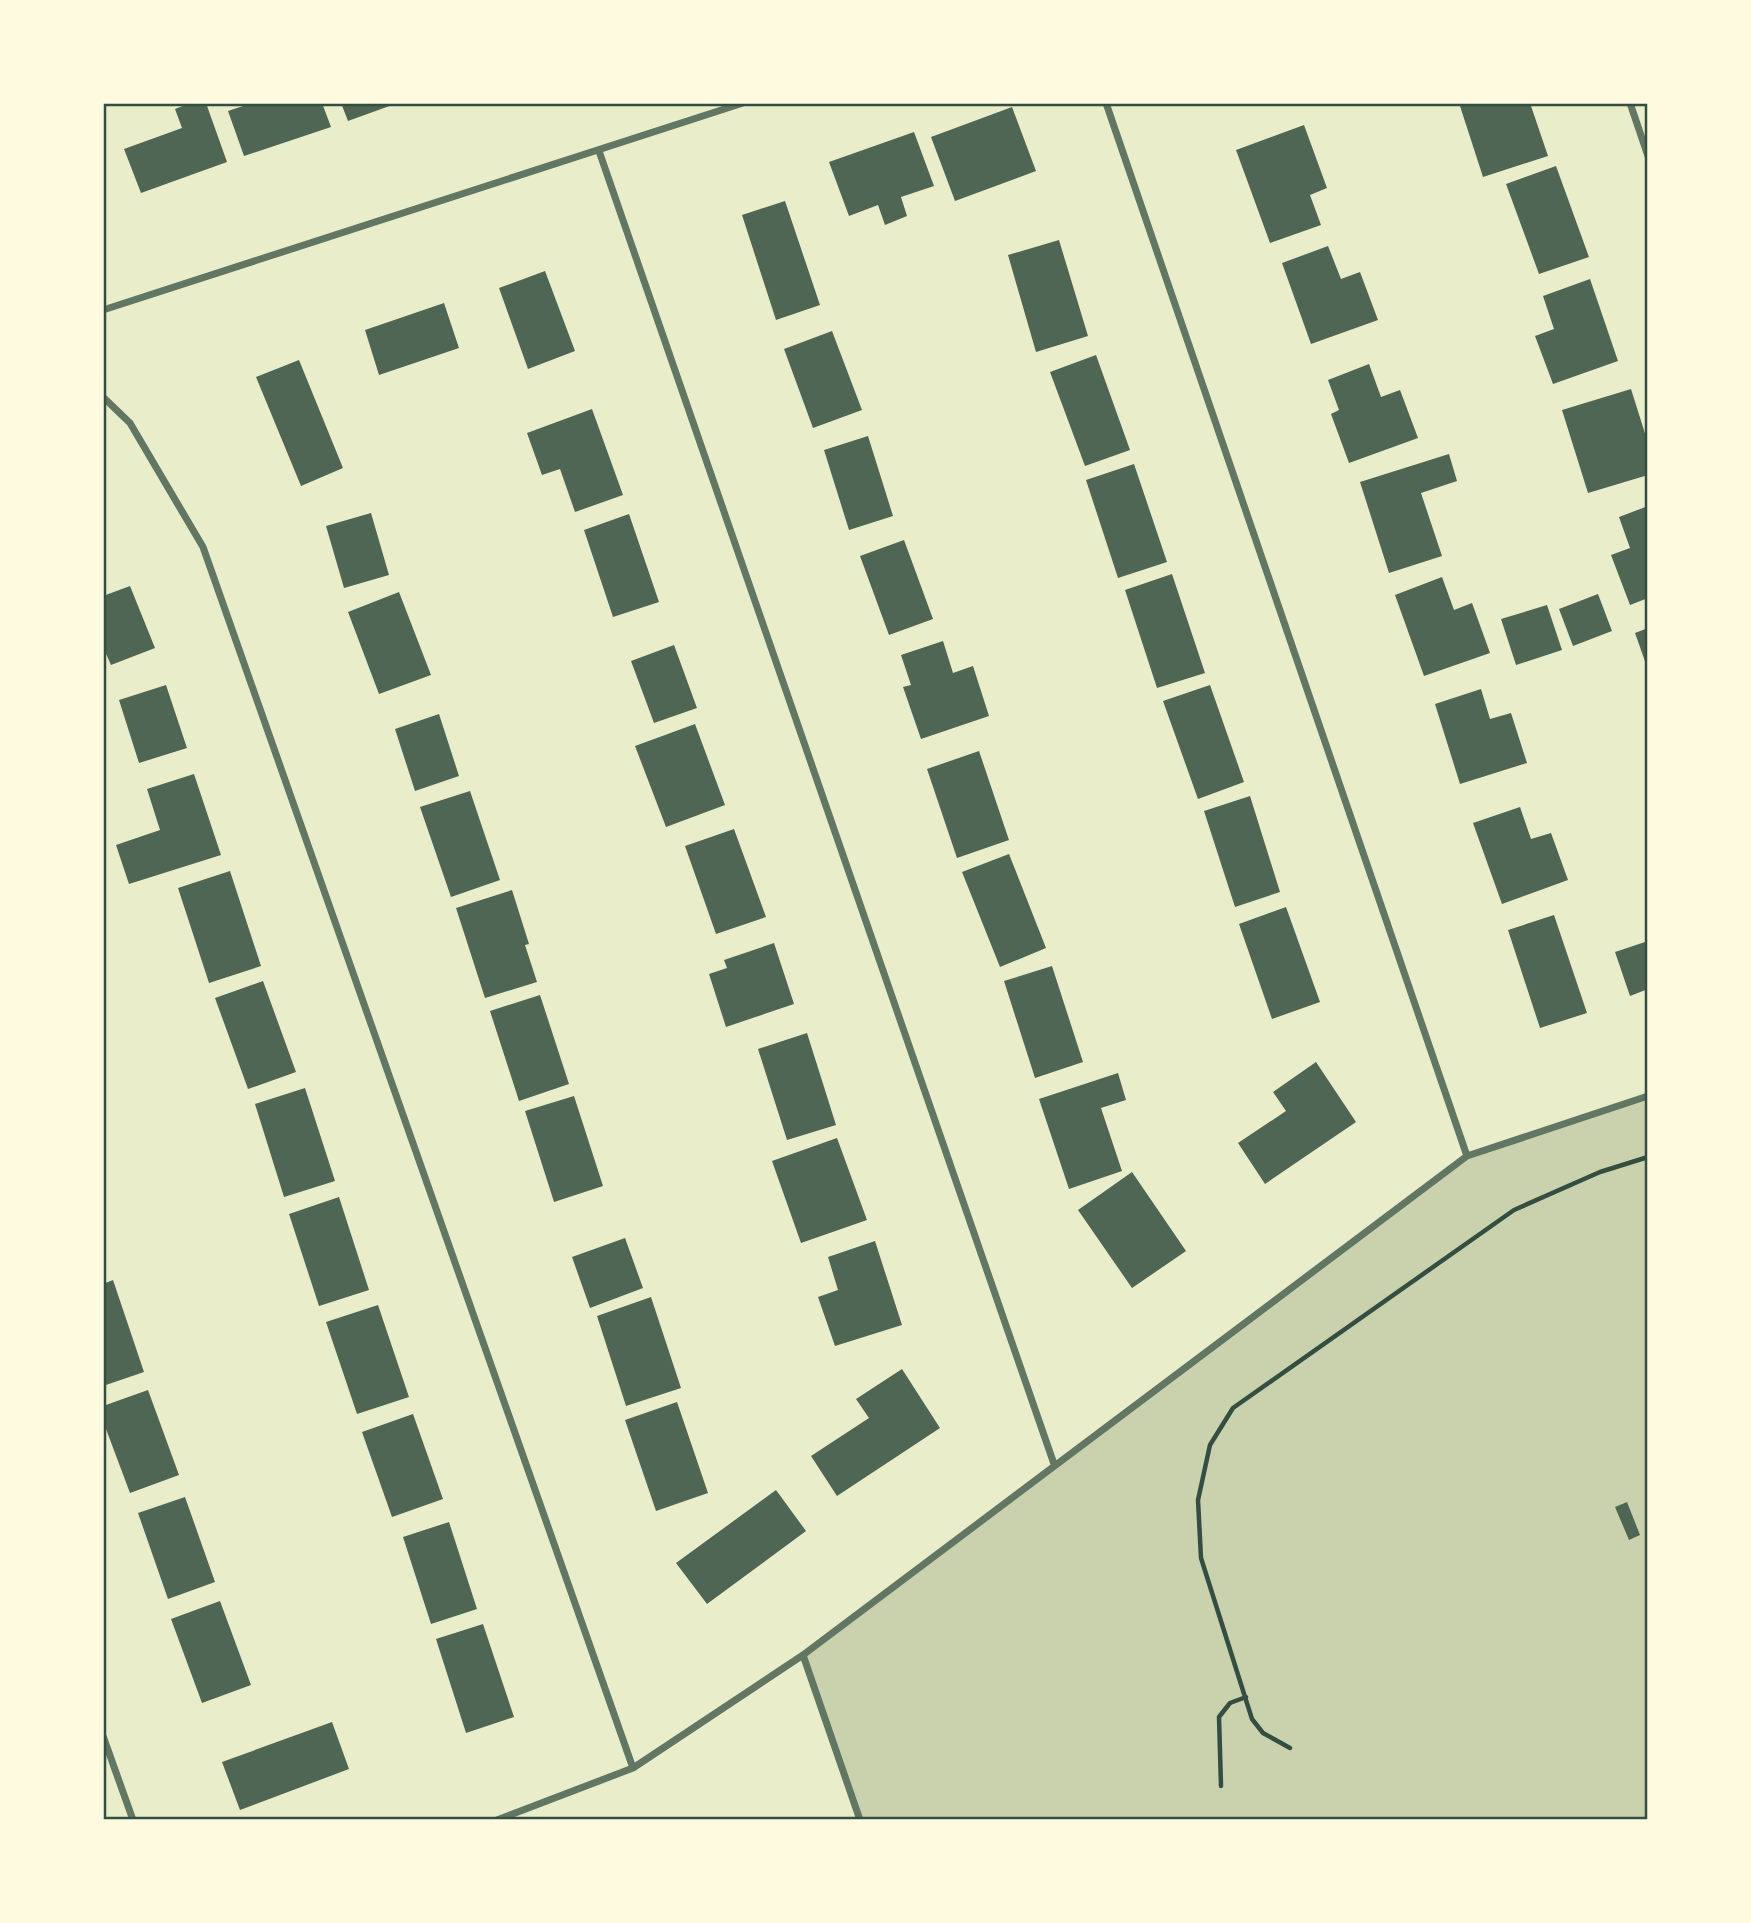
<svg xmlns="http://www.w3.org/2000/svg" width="1751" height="1923" font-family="Barlow,sans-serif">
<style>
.green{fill:#cad2ad}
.building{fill:#4f6655}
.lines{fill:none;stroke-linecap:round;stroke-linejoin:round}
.path{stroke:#344e41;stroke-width:4.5}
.minor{stroke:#617663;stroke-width:7}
.neatline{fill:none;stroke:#344e41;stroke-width:2.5}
</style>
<rect width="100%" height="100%" fill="#e9edc9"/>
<path class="green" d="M1648,1095V1820H860L803,1655L1467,1156Z"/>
<path class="building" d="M190,103H206L227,162L141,193L124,149L182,128L175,109Z
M252,103H322L331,127L244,156L228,111Z
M341,103H395V104L348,121Z
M1459,103H1530L1548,156L1483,177Z
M1012,107L1036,171L955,201L931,137Z
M1304,125L1327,188L1310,195L1321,225L1270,243L1236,150Z
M914,132L934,186L901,197L907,216L885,225L878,205L849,216L829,162Z
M1556,166L1589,257L1539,274L1506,184Z
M785,201L820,305L776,320L742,215Z
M1059,240L1088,336L1036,352L1008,255Z
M1328,246L1341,279L1360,272L1378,320L1311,344L1282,263Z
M545,271L575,351L528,369L499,288Z
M1590,279L1618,361L1553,384L1535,336L1554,329L1543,296Z
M444,303L459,348L379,375L365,330Z
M832,331L862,410L813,428L784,349Z
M1096,355L1130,450L1085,466L1050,372Z
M299,360L343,468L301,486L256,377Z
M1369,364L1381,397L1400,390L1418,438L1349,463L1331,414L1339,410L1328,380Z
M1631,389L1648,443V475L1588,493L1562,410Z
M592,409L623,495L575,512L560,469L542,475L527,433Z
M868,436L893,516L849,530L824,450Z
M1449,454L1457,481L1421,493L1442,556L1389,573L1360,482Z
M1134,464L1167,562L1118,578L1086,480Z
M1648,506V598L1630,605L1611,555L1630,548L1619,517Z
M371,513L389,575L344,588L326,526Z
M629,514L659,602L613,617L584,530Z
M904,540L933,619L889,635L860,556Z
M1172,574L1205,673L1157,688L1125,590Z
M1442,577L1454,610L1472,603L1490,653L1424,676L1395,595Z
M130,586L155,648L111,665L103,647V596Z
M399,592L431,675L379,694L348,612Z
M1598,594L1612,631L1573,646L1559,609Z
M1547,605L1562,650L1516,665L1501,619Z
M1648,628V667H1647L1635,633Z
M943,641L953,673L973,666L989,716L921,739L903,687L911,685L901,655Z
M674,645L697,708L654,723L631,661Z
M166,685L187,748L139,763L119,700Z
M1210,685L1244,782L1198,799L1163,701Z
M1481,689L1490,719L1511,713L1527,763L1460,784L1435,704Z
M439,714L459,776L415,791L395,729Z
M695,724L725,805L666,827L635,746Z
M979,751L1009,840L957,858L927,769Z
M194,774L221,855L129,884L116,845L160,830L147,789Z
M470,791L500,880L451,897L420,807Z
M1250,796L1280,892L1235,907L1204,811Z
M1520,807L1531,839L1551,833L1568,880L1502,904L1473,823Z
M734,829L766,917L716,934L685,846Z
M1009,854L1046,948L1000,967L962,872Z
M230,871L261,966L209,983L178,888Z
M512,890L529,944L525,945L537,982L485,998L456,908Z
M1286,907L1320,1002L1272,1019L1239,924Z
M1554,915L1587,1013L1540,1028L1508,930Z
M1648,941V989L1630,996L1615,952Z
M774,943L794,1004L726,1027L709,974L727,968L724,960Z
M1052,966L1083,1062L1035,1078L1004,981Z
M263,981L296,1072L248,1089L215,998Z
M540,995L569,1084L519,1101L490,1011Z
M807,1033L836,1125L787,1140L758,1049Z
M1316,1062L1356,1122L1265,1184L1238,1143L1286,1111L1273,1092Z
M1118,1073L1126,1100L1101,1108L1122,1171L1069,1189L1039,1099Z
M305,1088L335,1181L284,1197L255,1104Z
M574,1096L603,1186L554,1202L525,1111Z
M837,1138L867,1220L801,1243L772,1161Z
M1132,1172L1186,1251L1132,1288L1078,1210Z
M339,1197L369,1290L319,1306L289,1214Z
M625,1238L643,1288L590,1308L572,1257Z
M875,1241L902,1325L835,1346L818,1297L838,1290L828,1257Z
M113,1280L144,1372L103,1386V1284Z
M651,1297L681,1388L626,1406L597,1316Z
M378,1305L409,1397L357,1414L326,1322Z
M902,1369L940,1428L837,1496L811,1456L869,1418L856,1399Z
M148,1390L179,1475L130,1493L103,1421V1406Z
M677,1402L708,1493L656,1511L625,1420Z
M413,1414L443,1499L392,1517L362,1432Z
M776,1490L806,1531L707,1604L676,1563Z
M185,1497L215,1582L168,1599L138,1513Z
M1627,1502L1640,1535L1629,1540L1615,1507Z
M449,1522L477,1609L431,1624L403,1537Z
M220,1601L251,1685L202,1703L171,1619Z
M483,1624L514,1717L466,1733L436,1639Z
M332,1722L349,1769L240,1810L222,1762Z"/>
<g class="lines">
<path class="path" d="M1290,1748L1263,1733L1252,1719L1201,1558L1198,1500L1210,1445L1233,1408L1514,1210L1600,1172L1648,1157
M1221,1786L1219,1717L1230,1703L1246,1697"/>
<path class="minor" d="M1106,103L1467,1156
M1630,103L1648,156
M599,151L1054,1464
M103,310L743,103
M103,397L130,423L203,547L633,1768
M803,1655L860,1820
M103,1736L133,1820
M497,1820L633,1768L803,1655L1467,1156L1648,1096"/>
</g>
<rect width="1751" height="1923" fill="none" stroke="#fefae0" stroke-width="210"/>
<rect x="105" y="105" width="1541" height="1713" class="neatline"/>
</svg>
